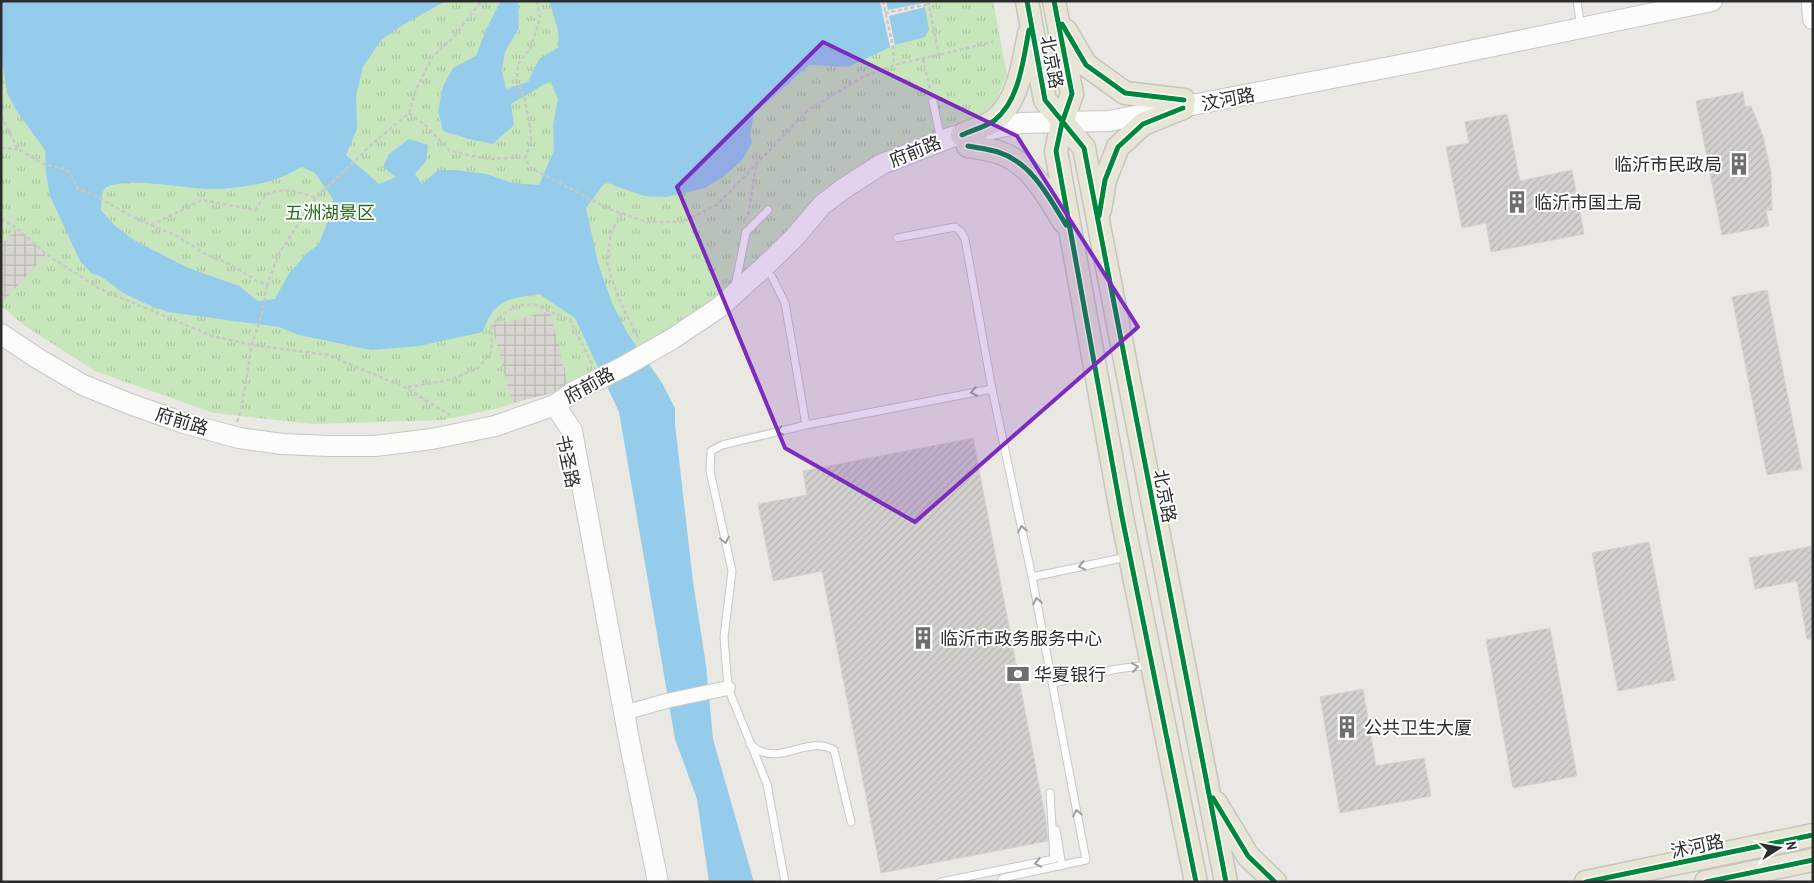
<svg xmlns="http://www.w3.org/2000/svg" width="1814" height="883" font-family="'Archivo Narrow','Noto Sans SC',sans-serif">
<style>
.park{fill:url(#park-tufts)}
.plaza{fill:url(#plaza-grid)}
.water{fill:#96cceb;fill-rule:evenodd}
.pier{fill:#eae8e2}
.building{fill:url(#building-hatch);stroke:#d5d3ce}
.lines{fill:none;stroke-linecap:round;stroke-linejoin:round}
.lane-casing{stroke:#c7c7c7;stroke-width:9}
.street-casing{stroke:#c7c7c7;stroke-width:16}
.secondary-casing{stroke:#c7c7c7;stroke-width:22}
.primary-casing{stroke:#c6c5c2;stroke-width:25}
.path{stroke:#c8c8c7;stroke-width:2.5;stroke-dasharray:4 2.5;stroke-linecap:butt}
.lane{stroke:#fcfcfb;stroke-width:7}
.street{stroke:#fcfcfb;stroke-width:14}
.secondary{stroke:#fcfcfb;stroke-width:20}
.primary{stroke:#e7e5d4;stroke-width:22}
.cycleway-casing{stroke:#fff;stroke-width:8}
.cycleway{stroke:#00873e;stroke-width:5}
.oneway{stroke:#9e9e9e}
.marked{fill:#7b2cbf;fill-opacity:0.2;stroke:#7b2cbf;stroke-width:4;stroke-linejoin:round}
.labels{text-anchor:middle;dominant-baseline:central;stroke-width:4;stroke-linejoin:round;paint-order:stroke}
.street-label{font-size:18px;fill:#2c2c2c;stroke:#fff}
.poi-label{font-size:18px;fill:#2c2c2c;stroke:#fff;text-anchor:start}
.park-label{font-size:18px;fill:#236a1b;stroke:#fff}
</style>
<defs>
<pattern id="park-tufts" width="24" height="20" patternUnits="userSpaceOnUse" patternTransform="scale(1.25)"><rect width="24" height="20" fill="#c8e6bb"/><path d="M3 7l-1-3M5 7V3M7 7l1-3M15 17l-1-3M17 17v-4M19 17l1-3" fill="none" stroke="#acc5a1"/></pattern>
<pattern id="plaza-grid" width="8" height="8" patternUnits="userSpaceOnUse" patternTransform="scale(1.25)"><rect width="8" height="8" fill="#d8d6d0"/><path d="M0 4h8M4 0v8" fill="none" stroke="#bab8b3"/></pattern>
<pattern id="building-hatch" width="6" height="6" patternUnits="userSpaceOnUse" patternTransform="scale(1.25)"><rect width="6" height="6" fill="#d3d1cd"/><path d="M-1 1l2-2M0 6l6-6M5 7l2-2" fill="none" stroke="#b5b4b0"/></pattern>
</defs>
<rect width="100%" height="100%" fill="#eae8e2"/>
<path class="park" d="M1,1H993L1007,75L993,108L958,128L788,231L754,267L661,337L589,376L504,407L443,420L313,424L214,413L95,371L25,326L1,306Z"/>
<path class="plaza" d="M17,228L46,254L1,304V245Z
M550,311L569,389L512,403L492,325Z"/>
<path class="water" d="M1,1H446L406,23L381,40L363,67L356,96L357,129L346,155L379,184L396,177L383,167L389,154L409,139L428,145L426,161L415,174L422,184L438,170H456L487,174L512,183L539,185L554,150L553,125L558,99L550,81L511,104L514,125L493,144L469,139L443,131L438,111L443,86L453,68L476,56L485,32L500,2L518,1L519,28L505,52L502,71L506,89L528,82L539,59L559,47L558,30L549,1H924L929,30L925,37L895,45L848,67L809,65L754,114L750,134L752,142L743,159L723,177L705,188L667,197L644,196L615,186L606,181L586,208L598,263L612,303L628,334L662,383L675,408V424L693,582L706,665L713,739L754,882H709L697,799L675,739L619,412L575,318L539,294C508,299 494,299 483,332L419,346L371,350L299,335L279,327L168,312L144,303L123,293L102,277L91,273L80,261L50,196L46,173L45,150L16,110L7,93L1,55ZM302,167L315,173L333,199L332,210L319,244L306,254L288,275L275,299L258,301L239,286L186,267L132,239L113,224L101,210L102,194L105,188C125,175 190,190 216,189C235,188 255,186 273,180C283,177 292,172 302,167Z"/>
<path class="pier" d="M880,1H886L888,10L924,3L925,7L889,16L895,45L890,47Z"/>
<path class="building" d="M1743,92L1745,107L1751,106L1763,136L1771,173L1772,210L1766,211L1769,226L1722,235L1696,101Z
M1507,114L1520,181L1572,170L1584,234L1491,252L1486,223L1462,228L1446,147L1469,143L1465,122Z
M1767,290L1802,469L1767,475L1732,297Z
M973,438L1046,821L1048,841L881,873L822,571L773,581L758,504L807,495L803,471Z
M1649,542L1675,680L1618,691L1592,553Z
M1813,546V639H1807L1797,581L1755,589L1749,558Z
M1550,628L1577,776L1513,788L1486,640Z
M1363,689L1376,766L1424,758L1431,796L1340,813L1320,697Z"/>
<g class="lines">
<defs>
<path id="lane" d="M1577,1L1580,21
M933,102L941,140
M897,238L955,227L961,232L965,239L992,389
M772,277L785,303L806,425
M735,287L746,232L768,210
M1032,577L1127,557
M1053,683L1117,669L1148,665
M750,744C753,746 757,750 760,751C783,762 810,736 834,750L851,822
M1056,830L1062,866
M785,882L767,784L728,688L724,637L732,571L710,471L711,451L722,445L806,425L992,389L1032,577L1086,860L1003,878L1000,882
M941,882L1054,859L1050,793"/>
<path id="street" d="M624,713L666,701L728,688"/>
<path id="secondary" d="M1812,1L1813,19
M1,334L37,358L83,385L130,404L184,423L239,438L282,444L329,446H375L432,439L495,426L555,405L573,392L623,367L672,339L720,307L763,268L794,238L822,205L843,189L882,164L952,137L1021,123L1109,121L1421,61L1712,1
M555,405L572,431L630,745L658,882"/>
<path id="primary" d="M1027,1L1045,100L1084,148L1226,882
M1054,1L1072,94L1062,123L1056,151L1122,517L1196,882
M1066,31L1086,65L1125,93L1184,100
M962,135C972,130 986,127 995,120C1019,100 1023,63 1029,34
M968,146C978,148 989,149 998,152C1031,163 1047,195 1064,222
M1100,210L1105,180L1118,147L1143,124L1183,108
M1216,803L1248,856L1275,882
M1586,882L1813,835
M1706,882L1813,860"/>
</defs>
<use href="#lane" class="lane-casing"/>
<use href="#street" class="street-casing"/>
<use href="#secondary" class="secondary-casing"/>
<use href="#primary" class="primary-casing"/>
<path class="path" d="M537,1L540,18L531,47L518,64L517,80L525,100L530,127L531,142L526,157L529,167L609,209L647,222H683L717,205L808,110L861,78L894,65L993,42
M883,1L893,47L894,65
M928,1L939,55
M885,13L929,4
M923,59L931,94
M409,113L426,126L449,150L472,156L489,159L526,157
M1,116L18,149L45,165L66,169L72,176L78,189L92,194L135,218L177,236L207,255L230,264L257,281L267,285L279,253L316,198L371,145L409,113L416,89L433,56L454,37L481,1
M1,148L17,149
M622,213L611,233L607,263L617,295L639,340
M748,215L757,162
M1,219L17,228L46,254L100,289L212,336L252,345L328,355L406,388L453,417
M151,225L202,200L255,210C259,205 263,197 268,194C283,186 302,193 316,198
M408,387L449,380L478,368L491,353L492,325L507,311L522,305H535L570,320L592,364
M237,422L241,410L252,345L262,313L267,286"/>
<use href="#lane" class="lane"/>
<use href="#street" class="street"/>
<use href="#secondary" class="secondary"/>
<use href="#primary" class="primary"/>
<defs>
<path id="cycleway" d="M1027,1L1045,100L1084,148L1226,882
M1054,1L1072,94L1062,123L1056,151L1122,517L1196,882
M1062,24L1086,65L1125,93L1184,100
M962,135C972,130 986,127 995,120C1020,99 1023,60 1029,30
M968,146C978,148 988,149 998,152C1032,163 1049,197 1066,225
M1099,216L1105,180L1118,147L1143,124L1183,108
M1213,798L1248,856L1275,882
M1586,882L1813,835
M1706,882L1813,860"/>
</defs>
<use href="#cycleway" class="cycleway-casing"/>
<use href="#cycleway" class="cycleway"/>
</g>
<defs><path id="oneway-chevron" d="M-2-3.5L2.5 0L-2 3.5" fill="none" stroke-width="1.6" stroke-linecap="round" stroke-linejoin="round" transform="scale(1.25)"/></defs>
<g class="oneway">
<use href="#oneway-chevron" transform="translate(974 392) rotate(169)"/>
<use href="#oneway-chevron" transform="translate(780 431) rotate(167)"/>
<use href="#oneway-chevron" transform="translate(1022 529) rotate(-102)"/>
<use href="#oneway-chevron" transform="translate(725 540) rotate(78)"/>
<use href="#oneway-chevron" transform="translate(1082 566) rotate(167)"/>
<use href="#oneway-chevron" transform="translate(1037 601) rotate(-101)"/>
<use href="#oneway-chevron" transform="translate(1135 667) rotate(-8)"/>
<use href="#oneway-chevron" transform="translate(1077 813) rotate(-101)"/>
<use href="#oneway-chevron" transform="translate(1038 863) rotate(169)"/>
</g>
<path class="marked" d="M823,42L1017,136L1138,327L915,522L785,448L677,187Z"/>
<defs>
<symbol id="building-bare" viewBox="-9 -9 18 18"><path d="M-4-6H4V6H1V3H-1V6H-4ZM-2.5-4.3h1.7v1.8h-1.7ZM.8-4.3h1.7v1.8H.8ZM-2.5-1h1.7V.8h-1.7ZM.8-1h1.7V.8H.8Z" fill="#6e6e6c" stroke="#fff" stroke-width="2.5" paint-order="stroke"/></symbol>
<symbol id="bank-bare" viewBox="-9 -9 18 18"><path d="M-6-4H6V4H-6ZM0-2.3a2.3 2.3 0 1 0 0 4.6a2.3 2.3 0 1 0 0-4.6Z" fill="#6e6e6c" stroke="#fff" stroke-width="2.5" paint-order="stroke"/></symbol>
</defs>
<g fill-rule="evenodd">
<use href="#building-bare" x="1723" y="148" width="32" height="32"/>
<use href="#building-bare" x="1501" y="186" width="32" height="32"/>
<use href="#building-bare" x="907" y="622" width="32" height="32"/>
<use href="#bank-bare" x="1002" y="658" width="32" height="32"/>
<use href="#building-bare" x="1331" y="711" width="32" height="32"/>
</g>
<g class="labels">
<g class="street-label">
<text transform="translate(1052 62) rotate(79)">北京路</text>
<text transform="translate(1228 99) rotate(-11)">汶河路</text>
<text transform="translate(915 151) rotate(-22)">府前路</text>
<text transform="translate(589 385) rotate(-29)">府前路</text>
<text transform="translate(182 421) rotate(17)">府前路</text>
<text transform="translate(568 461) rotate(78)">书圣路</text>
<text transform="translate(1165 496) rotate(79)">北京路</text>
<text transform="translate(1697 846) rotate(-12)">沭河路</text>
</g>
<g class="poi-label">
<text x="1722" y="164" text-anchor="end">临沂市民政局</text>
<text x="1534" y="202">临沂市国土局</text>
<text x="940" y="638">临沂市政务服务中心</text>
<text x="1034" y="674">华夏银行</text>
<text x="1364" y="727">公共卫生大厦</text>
</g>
<g class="park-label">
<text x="330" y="212">五洲湖景区</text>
</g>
</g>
<rect width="1814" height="883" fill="none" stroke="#2c2c2c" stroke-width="5"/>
<g transform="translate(1779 848) rotate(79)" stroke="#ffffff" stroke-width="4" paint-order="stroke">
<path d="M0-4L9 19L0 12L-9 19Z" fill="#2c2c2c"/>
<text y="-8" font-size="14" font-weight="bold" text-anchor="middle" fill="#2c2c2c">N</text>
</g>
</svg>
